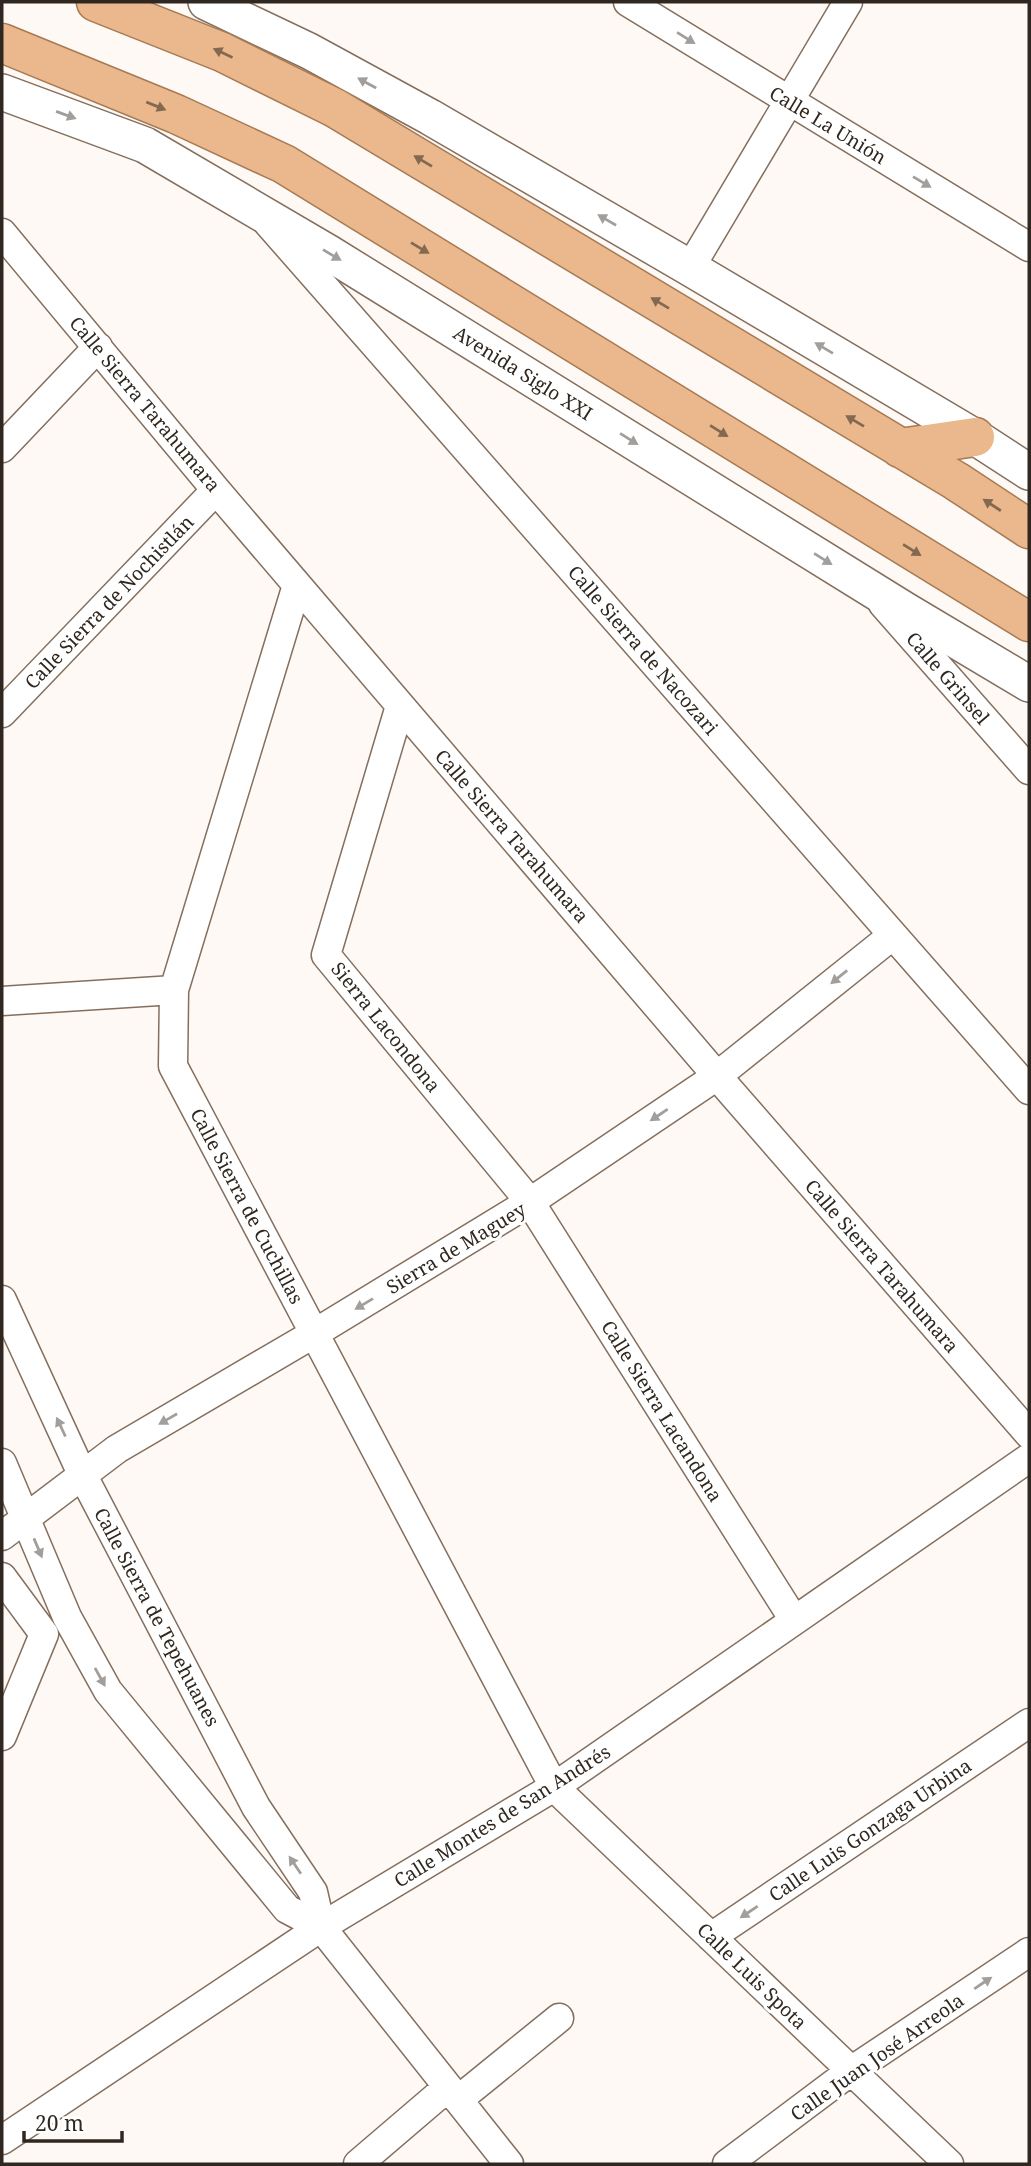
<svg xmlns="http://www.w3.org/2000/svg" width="1031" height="2166" font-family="'Noto Serif',serif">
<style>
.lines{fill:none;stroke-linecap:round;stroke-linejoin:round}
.minor-casing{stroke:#846f5e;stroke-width:31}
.tertiary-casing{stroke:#846f5e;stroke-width:38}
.trunk-casing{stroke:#a67a54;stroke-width:41}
.minor{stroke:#fff;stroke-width:28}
.tertiary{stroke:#fff;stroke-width:35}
.trunk{stroke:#eab88c;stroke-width:38}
.oneway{fill:#a29e9b}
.oneway2{fill:#846951}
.labels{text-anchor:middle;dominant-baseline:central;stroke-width:6;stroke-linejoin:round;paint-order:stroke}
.street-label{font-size:19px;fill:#302820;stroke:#fff}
</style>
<rect width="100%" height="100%" fill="#fef9f5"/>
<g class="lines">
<defs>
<path id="minor" d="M628,2L1029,247
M268,223L1029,1090
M2,233L216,490L717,1076L1029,1434
M690,268L848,2
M2,448L98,347
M297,585L174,990L173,1066L554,1787L949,2164
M883,604L1029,770
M400,706L326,955L530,1202L794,1620
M2,713L216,490
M2,1001L174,990
M2,1300L82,1474L256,1807L313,1892L321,1927
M2,1463L67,1617L108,1691L287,1909L321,1927L509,2164
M2,1536L117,1449L315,1333L530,1202L717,1076L893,935
M2,1577L44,1634
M2,1736L44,1634
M711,1937L1029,1723
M458,2100L559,2018
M2,2140L321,1927L554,1787L1029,1458
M358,2164L448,2087
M727,2164L851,2071L1029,1952"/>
<path id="tertiary" d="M206,2L309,51L430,117L690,268L975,437L1029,472
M2,92L145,145L329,253L905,610L1029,684"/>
<path id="trunk" d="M96,2L222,52L335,108L956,481L1029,529
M2,43L176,114L284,164L1029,622
M900,448L975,437"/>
</defs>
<use href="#minor" class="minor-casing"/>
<use href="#tertiary" class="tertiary-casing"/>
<use href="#trunk" class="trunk-casing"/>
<use href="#minor" class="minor"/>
<use href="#tertiary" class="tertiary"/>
<use href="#trunk" class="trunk"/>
</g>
<defs><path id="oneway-solid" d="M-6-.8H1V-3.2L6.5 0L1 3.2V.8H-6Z" transform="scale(1.75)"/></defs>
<g class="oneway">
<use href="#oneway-solid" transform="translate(686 38) rotate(32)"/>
<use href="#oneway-solid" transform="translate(367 83) rotate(-151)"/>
<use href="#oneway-solid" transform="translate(66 115) rotate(20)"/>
<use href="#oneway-solid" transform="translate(922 182) rotate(31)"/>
<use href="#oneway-solid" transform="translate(607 220) rotate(-150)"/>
<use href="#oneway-solid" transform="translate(332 255) rotate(31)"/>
<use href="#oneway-solid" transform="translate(824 348) rotate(-149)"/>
<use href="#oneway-solid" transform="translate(629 439) rotate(32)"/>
<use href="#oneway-solid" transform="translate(823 559) rotate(32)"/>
<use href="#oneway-solid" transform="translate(839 977) rotate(141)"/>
<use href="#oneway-solid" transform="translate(659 1115) rotate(146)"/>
<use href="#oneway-solid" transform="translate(364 1304) rotate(149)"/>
<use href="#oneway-solid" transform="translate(168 1419) rotate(150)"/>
<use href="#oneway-solid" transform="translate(61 1427) rotate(-115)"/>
<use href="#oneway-solid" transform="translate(38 1548) rotate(67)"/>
<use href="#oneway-solid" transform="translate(100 1677) rotate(61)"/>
<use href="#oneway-solid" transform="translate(295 1865) rotate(-124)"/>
<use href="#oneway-solid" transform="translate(749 1912) rotate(146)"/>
<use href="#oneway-solid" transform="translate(983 1983) rotate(-34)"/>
</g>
<g class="oneway2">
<use href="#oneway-solid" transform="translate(223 53) rotate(-155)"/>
<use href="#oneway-solid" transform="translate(156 106) rotate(22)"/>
<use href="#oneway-solid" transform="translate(423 161) rotate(-149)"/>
<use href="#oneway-solid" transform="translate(420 248) rotate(31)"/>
<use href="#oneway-solid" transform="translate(660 303) rotate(-149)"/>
<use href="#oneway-solid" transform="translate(855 421) rotate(-149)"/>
<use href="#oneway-solid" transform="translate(719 431) rotate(32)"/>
<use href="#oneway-solid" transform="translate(992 505) rotate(-147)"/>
<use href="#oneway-solid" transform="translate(912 550) rotate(32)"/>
</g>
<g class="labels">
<g class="street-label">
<text transform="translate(828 125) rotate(31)">Calle La Unión</text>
<text transform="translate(523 373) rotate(32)">Avenida Siglo XXI</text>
<text transform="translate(145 404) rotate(50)">Calle Sierra Tarahumara</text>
<text transform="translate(109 602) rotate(-46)">Calle Sierra de Nochistlán</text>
<text transform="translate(643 650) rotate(49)">Calle Sierra de Nacozari</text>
<text transform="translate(948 678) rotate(49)">Calle Grinsel</text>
<text transform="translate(512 836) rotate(49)">Calle Sierra Tarahumara</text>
<text transform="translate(386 1027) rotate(51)">Sierra Lacondona</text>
<text transform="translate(247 1206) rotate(62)">Calle Sierra de Cuchillas</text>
<text transform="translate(456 1248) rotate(-31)">Sierra de Maguey</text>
<text transform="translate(882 1266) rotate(49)">Calle Sierra Tarahumara</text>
<text transform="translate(662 1411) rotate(58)">Calle Sierra Lacandona</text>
<text transform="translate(157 1617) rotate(62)">Calle Sierra de Tepehuanes</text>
<text transform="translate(502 1816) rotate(-32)">Calle Montes de San Andrés</text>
<text transform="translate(870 1830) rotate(-34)">Calle Luis Gonzaga Urbina</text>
<text transform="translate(752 1976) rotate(44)">Calle Luis Spota</text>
<text transform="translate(877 2057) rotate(-35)">Calle Juan José Arreola</text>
</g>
</g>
<rect width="1031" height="2166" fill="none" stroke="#302820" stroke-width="7"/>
<path d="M24 2131v10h98v-10" fill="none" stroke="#302820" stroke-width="3.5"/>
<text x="35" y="2131" font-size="21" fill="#302820" stroke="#ffffff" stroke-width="5" paint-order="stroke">20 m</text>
</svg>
